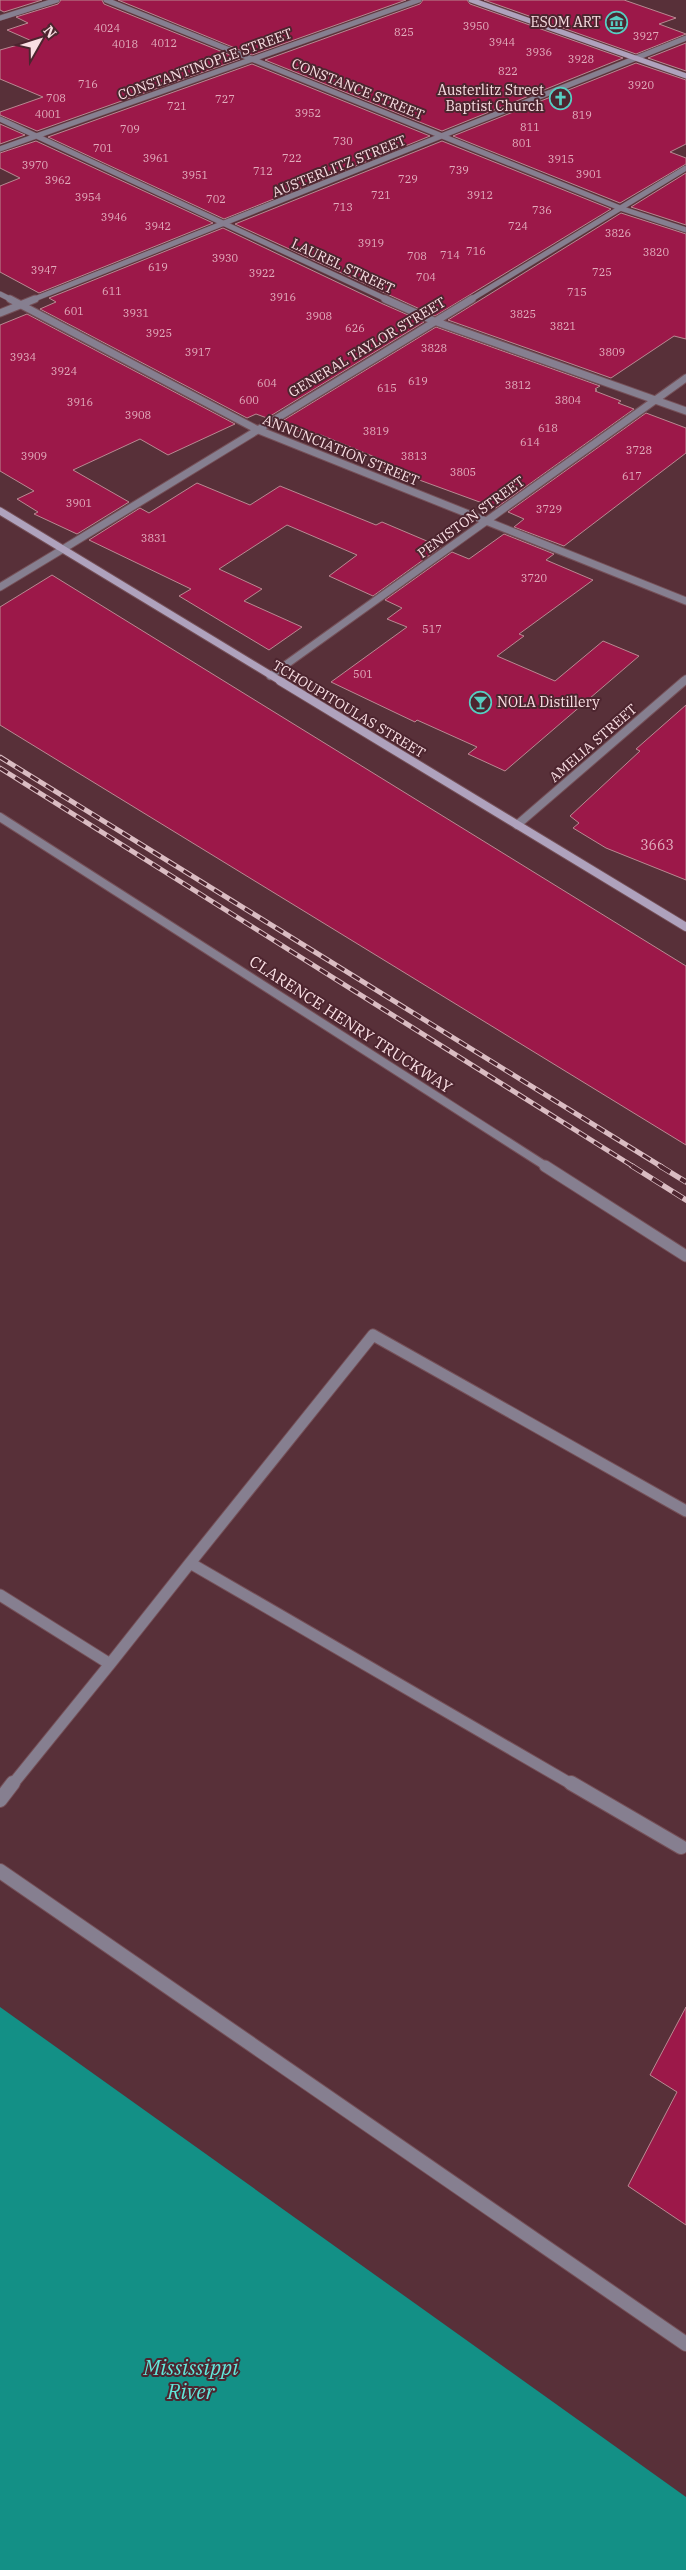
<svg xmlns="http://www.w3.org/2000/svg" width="686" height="2570" font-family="'IBM Plex Serif',serif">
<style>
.water{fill:#139086}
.building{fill:#9c1849;stroke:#b98992}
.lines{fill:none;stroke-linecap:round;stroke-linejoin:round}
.lane-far3-casing{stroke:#755058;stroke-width:9}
.lane-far2-casing{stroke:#755058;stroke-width:10}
.lane-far1-casing{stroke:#755058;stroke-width:13}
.lane-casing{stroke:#755058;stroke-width:16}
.street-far2-casing{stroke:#755058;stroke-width:6}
.street-far1-casing{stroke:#755058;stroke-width:9}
.street-casing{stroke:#755058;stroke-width:10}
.secondary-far2-casing{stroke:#755058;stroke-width:6}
.secondary-far1-casing{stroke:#755058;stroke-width:9}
.secondary-casing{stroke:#755058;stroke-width:10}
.lane-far3{stroke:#867f90;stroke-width:7}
.lane-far2{stroke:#867f90;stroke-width:8}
.lane-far1{stroke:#867f90;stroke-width:11}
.lane{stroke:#867f90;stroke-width:14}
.street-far2{stroke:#867f90;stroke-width:5}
.street-far1{stroke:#867f90;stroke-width:7}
.street{stroke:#867f90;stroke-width:8}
.secondary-far2{stroke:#afa2bd;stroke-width:5}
.secondary-far1{stroke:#afa2bd;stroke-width:7}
.secondary{stroke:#afa2bd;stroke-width:8}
.rail-far1-casing{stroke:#dabcc2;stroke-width:5}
.rail-casing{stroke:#dabcc2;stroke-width:5.5}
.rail-far1{stroke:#4d252f;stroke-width:3;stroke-dasharray:9;stroke-linecap:butt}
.rail{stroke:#4d252f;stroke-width:4;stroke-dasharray:12;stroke-linecap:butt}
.labels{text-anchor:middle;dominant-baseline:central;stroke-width:4;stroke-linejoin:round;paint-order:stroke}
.far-number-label{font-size:11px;fill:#e2adbd}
.far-poi-label{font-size:14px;fill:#fadfe4;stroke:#4d252f;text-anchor:end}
.far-street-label{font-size:14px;fill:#fadfe4;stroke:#4d252f}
.number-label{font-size:14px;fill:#e2adbd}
.street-label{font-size:16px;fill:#fadfe4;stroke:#4d252f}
.near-water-label{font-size:21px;font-style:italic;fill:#62e7da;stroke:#4d252f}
</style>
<rect width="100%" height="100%" fill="#583039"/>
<path class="water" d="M0,2007L686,2497V2570H0Z"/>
<path class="building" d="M0,0H42L4,12L0,10Z
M61,0H102L104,4L240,59L37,131L0,115V112L43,97L0,79V50L32,41L7,30L28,23L16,17L58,4Z
M118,0H406L252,55Z
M423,0H467L470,4L623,58L442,131L265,60L420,4Z
M484,0H624L676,18L659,24L686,34L636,54Z
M686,43V71L648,58Z
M636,63L686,80V144L670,152L686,158V164L620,203L453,136Z
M252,64L430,136L224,219L48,137Z
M0,124L25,135L0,144Z
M36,141L213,223L39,293L0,272V186L20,178L0,168V153Z
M442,141L611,209L435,316L235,224Z
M686,173V225L631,207Z
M621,213L686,234V339L674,336L611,378L448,320Z
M223,228L383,304L424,322L267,418L256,414L247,418L40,309L56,302L49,298Z
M27,314L235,424L168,455L140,439L73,470L129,502L77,534L34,514L38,512L17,499L34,491L0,471V325Z
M436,327L600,386L595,389L597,390L595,391L621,401L618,403L634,409L496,508L381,466L387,462L321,435L310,433L307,435L279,423Z
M646,413L686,428V453L564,546L514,527L524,519L508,512Z
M197,483L250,505L280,486L376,525L382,522L441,547L373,596L329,576L357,555L287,525L219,569L262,589L244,601L302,627L269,650L179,596L191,589L89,540L140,508L149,513Z
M504,534L554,554L546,560L593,580L519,634L524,636L497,656L555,681L603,641L639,656L505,771L468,754L477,747L417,720L415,722L331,682L407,627L387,619L402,608L385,600L452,552L469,559Z
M52,575L686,966V1145L0,725V607Z
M686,705V880L606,848L573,828L579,823L570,816L640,751L636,749Z
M686,2007V2225L628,2186L677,2092L650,2075Z"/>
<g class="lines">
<defs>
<path id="lane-far3" d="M0,587L63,549"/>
<path id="lane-far2" d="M0,817L547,1167"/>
<path id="lane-far1" d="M545,1166L686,1256
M190,1563L373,1335L686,1511
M0,1595L110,1664L12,1785
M110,1664L190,1563L573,1785"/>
<path id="lane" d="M571,1783L681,1847
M0,1800L13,1783
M0,1871L686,2344"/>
<path id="street-far2" d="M106,0L620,208L686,230
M0,18L57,0
M0,119L388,300
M0,149L419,0
M0,294L12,300
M32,300L686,38
M470,300L686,168"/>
<path id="street-far1" d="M10,299L256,429L686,601
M385,299L434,321L686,411
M0,313L35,299
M63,549L472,299
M270,676L686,378
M683,682L686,679"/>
<path id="street" d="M517,825L684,681"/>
<path id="secondary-far2" d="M471,0L686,76"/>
<path id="secondary-far1" d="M0,511L282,682"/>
<path id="secondary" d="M280,681L686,927"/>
</defs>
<use href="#lane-far3" class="lane-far3-casing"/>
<use href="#lane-far2" class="lane-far2-casing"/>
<use href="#lane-far1" class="lane-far1-casing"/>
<use href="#lane" class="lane-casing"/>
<use href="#street-far2" class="street-far2-casing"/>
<use href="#street-far1" class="street-far1-casing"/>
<use href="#street" class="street-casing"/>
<use href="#secondary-far2" class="secondary-far2-casing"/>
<use href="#secondary-far1" class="secondary-far1-casing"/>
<use href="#secondary" class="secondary-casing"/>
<use href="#lane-far3" class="lane-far3"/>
<use href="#lane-far2" class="lane-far2"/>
<use href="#lane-far1" class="lane-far1"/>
<use href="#lane" class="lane"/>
<use href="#street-far2" class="street-far2"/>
<use href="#street-far1" class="street-far1"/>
<use href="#street" class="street"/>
<use href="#secondary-far2" class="secondary-far2"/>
<use href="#secondary-far1" class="secondary-far1"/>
<use href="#secondary" class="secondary"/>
<defs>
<path id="rail-far1" d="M0,757L662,1167
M0,768L634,1167"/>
<path id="rail" d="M632,1166L686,1200
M660,1166L686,1182"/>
</defs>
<use href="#rail-far1" class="rail-far1-casing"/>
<use href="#rail" class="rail-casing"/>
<use href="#rail-far1" class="rail-far1"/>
<use href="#rail" class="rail"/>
</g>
<defs>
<symbol id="museum-ring" viewBox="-11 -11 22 22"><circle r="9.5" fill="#4d252f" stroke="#57cec2" stroke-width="1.5"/><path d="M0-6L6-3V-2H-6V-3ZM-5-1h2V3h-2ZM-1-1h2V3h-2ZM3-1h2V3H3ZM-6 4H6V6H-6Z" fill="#57cec2"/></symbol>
<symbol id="church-ring" viewBox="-11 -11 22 22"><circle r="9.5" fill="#4d252f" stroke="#57cec2" stroke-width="1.5"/><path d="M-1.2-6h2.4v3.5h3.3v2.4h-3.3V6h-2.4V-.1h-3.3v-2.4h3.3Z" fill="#57cec2"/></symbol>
<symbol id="bar-ring" viewBox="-11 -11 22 22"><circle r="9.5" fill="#4d252f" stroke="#57cec2" stroke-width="1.5"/><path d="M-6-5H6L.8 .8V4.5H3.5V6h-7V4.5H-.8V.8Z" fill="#57cec2"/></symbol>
</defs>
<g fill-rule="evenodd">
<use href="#museum-ring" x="604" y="10" width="25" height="25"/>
<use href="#church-ring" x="548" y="86" width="25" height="25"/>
<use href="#bar-ring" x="468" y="690" width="25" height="25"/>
</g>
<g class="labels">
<g class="far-number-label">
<text x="476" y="26">3950</text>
<text x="107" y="28">4024</text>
<text x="404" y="32">825</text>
<text x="646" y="36">3927</text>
<text x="502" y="42">3944</text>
<text x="164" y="43">4012</text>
<text x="125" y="44">4018</text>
<text x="539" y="52">3936</text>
<text x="581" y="59">3928</text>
<text x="508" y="71">822</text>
<text x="88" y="84">716</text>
<text x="641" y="85">3920</text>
<text x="56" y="98">708</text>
<text x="225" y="99">727</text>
<text x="177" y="106">721</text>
<text x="308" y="113">3952</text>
<text x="48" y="114">4001</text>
<text x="582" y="115">819</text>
<text x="530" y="127">811</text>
<text x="130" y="129">709</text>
<text x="343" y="141">730</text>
<text x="522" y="143">801</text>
<text x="103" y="148">701</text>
<text x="156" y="158">3961</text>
<text x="292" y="158">722</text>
<text x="561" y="159">3915</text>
<text x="35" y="165">3970</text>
<text x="459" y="170">739</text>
<text x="263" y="171">712</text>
<text x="589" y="174">3901</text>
<text x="195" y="175">3951</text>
<text x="408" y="179">729</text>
<text x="58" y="180">3962</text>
<text x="381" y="195">721</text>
<text x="480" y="195">3912</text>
<text x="88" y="197">3954</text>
<text x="216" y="199">702</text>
<text x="343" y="207">713</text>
<text x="542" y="210">736</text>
<text x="114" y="217">3946</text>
<text x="158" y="226">3942</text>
<text x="518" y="226">724</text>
<text x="618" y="233">3826</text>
<text x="371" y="243">3919</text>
<text x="476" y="251">716</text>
<text x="656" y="252">3820</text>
<text x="450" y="255">714</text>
<text x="417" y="256">708</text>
<text x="225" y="258">3930</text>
<text x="158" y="267">619</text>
<text x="44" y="270">3947</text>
<text x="602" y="272">725</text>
<text x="262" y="273">3922</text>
<text x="426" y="277">704</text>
<text x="112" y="291">611</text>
<text x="577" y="292">715</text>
<text x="283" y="297">3916</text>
<text x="74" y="311">601</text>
<text x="136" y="313">3931</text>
<text x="523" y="314">3825</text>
<text x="319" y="316">3908</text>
<text x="563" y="326">3821</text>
<text x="355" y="328">626</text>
<text x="159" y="333">3925</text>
<text x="434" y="348">3828</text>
<text x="198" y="352">3917</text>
<text x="612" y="352">3809</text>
<text x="23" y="357">3934</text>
<text x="64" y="371">3924</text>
<text x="418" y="381">619</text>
<text x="267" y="383">604</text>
<text x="518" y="385">3812</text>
<text x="387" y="388">615</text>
<text x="249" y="400">600</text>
<text x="568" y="400">3804</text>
<text x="80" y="402">3916</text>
<text x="138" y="415">3908</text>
<text x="548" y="428">618</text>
<text x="376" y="431">3819</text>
<text x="530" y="442">614</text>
<text x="639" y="450">3728</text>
<text x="34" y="456">3909</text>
<text x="414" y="456">3813</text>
<text x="463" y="472">3805</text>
<text x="632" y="476">617</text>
<text x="79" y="503">3901</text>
<text x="549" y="509">3729</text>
<text x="154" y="538">3831</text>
<text x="534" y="578">3720</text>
<text x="432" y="629">517</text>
<text x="363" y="674">501</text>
</g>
<g class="far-poi-label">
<text x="601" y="22">ESOM ART</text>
<text x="544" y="90">Austerlitz Street<tspan x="544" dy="16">Baptist Church</tspan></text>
<text x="497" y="702" text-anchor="start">NOLA Distillery</text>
</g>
<g class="far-street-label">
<text transform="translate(205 64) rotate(-20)">CONSTANTINOPLE STREET</text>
<text transform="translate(358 89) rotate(22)">CONSTANCE STREET</text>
<text transform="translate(339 166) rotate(-22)">AUSTERLITZ STREET</text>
<text transform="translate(343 266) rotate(25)">LAUREL STREET</text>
<text transform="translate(367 347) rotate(-31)">GENERAL TAYLOR STREET</text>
<text transform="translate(341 450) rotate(22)">ANNUNCIATION STREET</text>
<text transform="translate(471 517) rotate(-36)">PENISTON STREET</text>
<text transform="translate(349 709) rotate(31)">TCHOUPITOULAS STREET</text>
<text transform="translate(593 743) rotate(-41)">AMELIA STREET</text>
</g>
<g class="number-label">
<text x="657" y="845">3663</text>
</g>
<g class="street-label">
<text transform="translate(351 1024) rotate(33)">CLARENCE HENRY TRUCKWAY</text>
</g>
<g class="near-water-label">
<text x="191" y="2367">Mississippi<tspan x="191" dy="24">River</tspan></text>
</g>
</g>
<g transform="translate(40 40) rotate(51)" stroke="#4d252f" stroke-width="4" paint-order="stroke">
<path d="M0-4L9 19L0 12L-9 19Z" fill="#fadfe4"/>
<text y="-8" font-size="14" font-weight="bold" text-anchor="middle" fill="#fadfe4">N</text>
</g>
</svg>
